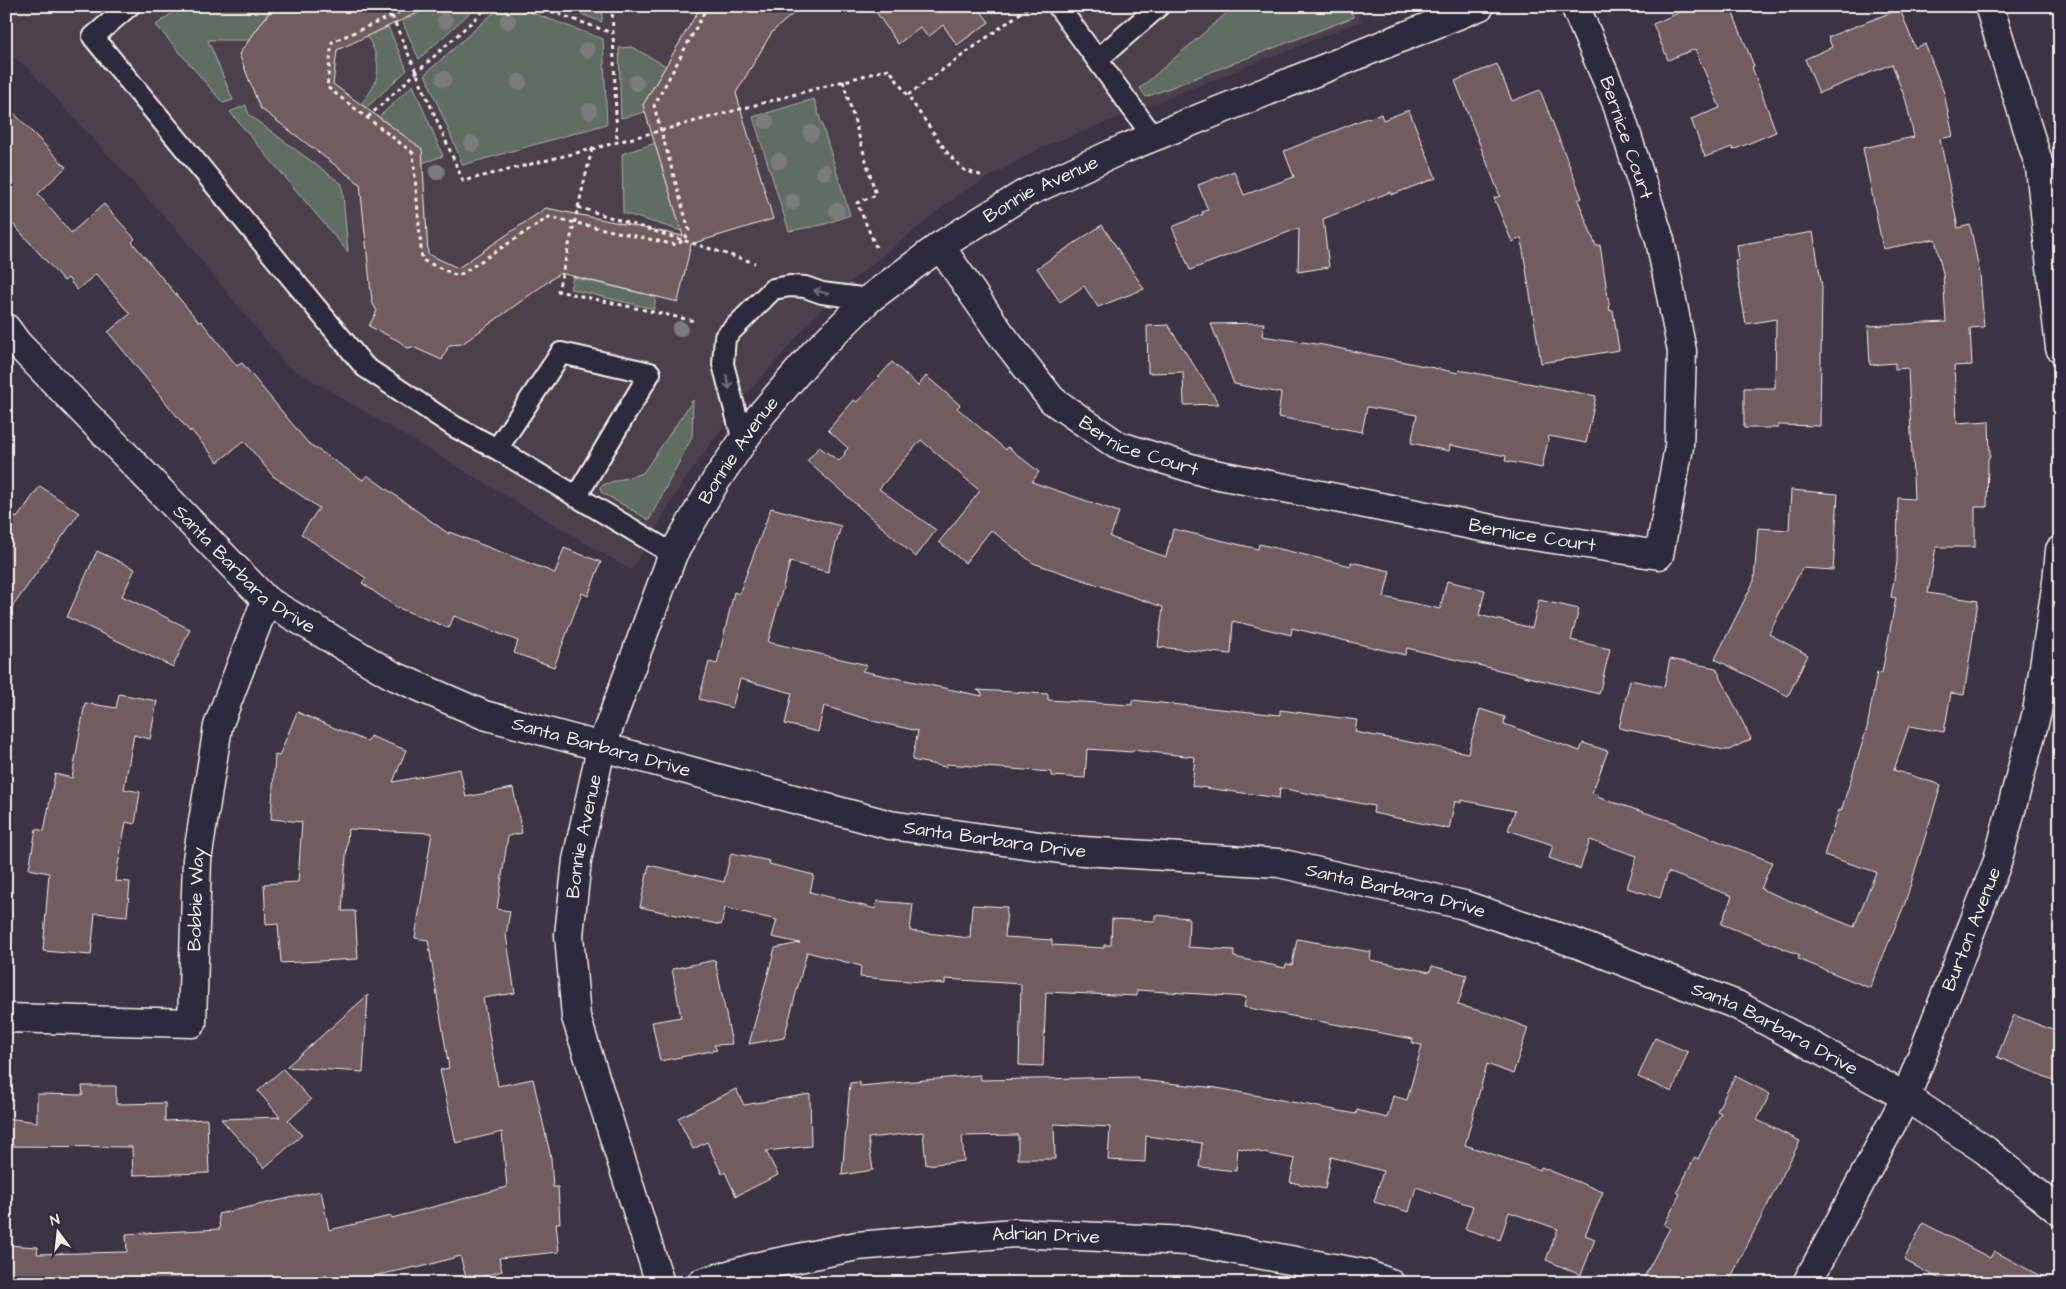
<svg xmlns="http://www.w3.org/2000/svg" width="2066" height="1289" font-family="'Architects Daughter',sans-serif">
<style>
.built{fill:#4c404c}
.green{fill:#606d62;stroke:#aaafa5}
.building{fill:#715c5e;stroke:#f4f1e8}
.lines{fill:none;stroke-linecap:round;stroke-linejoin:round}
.service-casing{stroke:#f4f1e8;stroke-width:24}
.minor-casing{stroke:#f4f1e8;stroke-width:31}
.tertiary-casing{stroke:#f4f1e8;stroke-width:31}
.path{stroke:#f4f1e8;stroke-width:3;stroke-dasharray:4 4;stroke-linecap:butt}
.service{stroke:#2f2a3d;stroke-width:20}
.minor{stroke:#2f2a3d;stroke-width:28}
.tertiary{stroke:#2f2a3d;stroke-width:28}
.tree{fill:#7c7c7d}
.oneway{stroke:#747079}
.labels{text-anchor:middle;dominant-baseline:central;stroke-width:4;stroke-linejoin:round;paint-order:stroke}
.street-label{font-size:19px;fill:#f4f1e8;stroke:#2f2a3d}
</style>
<rect width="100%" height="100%" fill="#3c3444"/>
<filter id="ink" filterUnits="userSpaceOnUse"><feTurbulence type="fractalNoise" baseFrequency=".02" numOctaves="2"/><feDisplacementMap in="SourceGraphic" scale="10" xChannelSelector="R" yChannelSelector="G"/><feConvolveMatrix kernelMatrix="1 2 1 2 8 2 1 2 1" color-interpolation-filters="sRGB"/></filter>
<g filter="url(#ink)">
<path class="built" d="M6,6H1352L1362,21L1041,148L960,193L833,296L744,397L680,487L631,570L286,365L174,227L28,68L6,52Z"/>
<path class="green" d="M265,6L270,11L249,40H208L233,100L223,103L156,25L180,7Z
M434,6H477L419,59L402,21Z
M501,6H514L603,39L607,124L463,165L425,74Z
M560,6H602V22Z
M1235,6H1347L1354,17L1146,97L1140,88Z
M388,27L407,70L366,108L361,104C381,81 383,63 367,36Z
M632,47L666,66L643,105L646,112L621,118L619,48Z
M413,85L443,156L422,163L421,149L379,117Z
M814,99L850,215L822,225L789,231L753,117Z
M246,105L249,115L342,184L348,252L230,112Z
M655,143L682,231L623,213L622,154Z
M573,277L656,297L654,309L570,289Z
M693,400L692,437L649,520L601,492L600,487L605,484L643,473Z"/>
<path class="building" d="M274,6H432L337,50L333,84L422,149L428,254L458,268L546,208L683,236L643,105L701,6H802L772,32L736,93L773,219L691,244L678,302L560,273L462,344L449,345L442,360L413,347L407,348L399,341L369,326L377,311L372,302L360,184L260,108L239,54Z
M872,6H977L989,22L957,45L943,25L928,37L920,27L898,44Z
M1694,6H1730L1754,66L1752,67L1776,132L1733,150L1732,147L1705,157L1691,119L1720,108L1695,49L1668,60L1653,24Z
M1900,9L1915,48L1925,44L1944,93L1953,136L1940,139L1958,228L1970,225L1980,274L1984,327L1970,328L1972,365L1954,366L1957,423L1989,421L1990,457L1988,458L1987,507H1975V547H1936L1928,593L1978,601L1970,655L1964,695L1951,693L1944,732L1909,726L1894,770L1941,785L1905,903L1870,988L1798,959L1800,955L1721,924L1732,896L1668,872L1660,898L1627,888L1637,856L1590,840L1580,869L1549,858L1553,845L1508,830L1515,811L1461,800V803L1455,801L1449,829L1373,813L1374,806L1280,788L1279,798L1192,786L1195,757L1132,750V752L1087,749L1085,778L1051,776V772L946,764V767L912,760L918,731L877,722L824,706L818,732L785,724L792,693L740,679L732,708L699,699L709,662L717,664L734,592L739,594L771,508L841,526L828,572L790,562L768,642L867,665L862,671L982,696V693L977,690L1048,694V700L1132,705V700L1280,715V710L1357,720L1355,732L1468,753L1480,709L1505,717L1504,724L1580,751L1583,743L1608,751L1592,793L1598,795L1597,797L1677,823V825L1772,862L1761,889L1854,927L1876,872L1824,855L1839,810L1841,811L1867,728L1877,672L1882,673L1896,598L1891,597L1897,562L1898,498L1914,499L1908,368L1895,369V363L1870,365L1868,326L1946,322L1943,274L1935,239L1883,249L1863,148L1914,137L1906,101L1892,64L1819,93L1805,59L1832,47L1828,37Z
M1497,64L1512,101L1540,90L1582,198L1578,200L1596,246L1600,245L1610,311L1613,310L1619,350L1541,363L1521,238L1512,242L1494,198L1500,196L1455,81Z
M6,105L66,167L38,194L71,233L104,204L135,239L132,242L199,322L201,321L237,366L242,363L308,443L363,480L367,475L449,534V532L555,573L564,548L601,562L588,596L582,593L554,667L514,653L518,641L454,616L449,628L396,607L362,583L366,578L301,534L319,508L273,476L244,441L218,462L191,430L190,432L108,332L130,314L96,274L77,290L68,278L64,281L6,216Z
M1409,110L1436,178L1391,195L1390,192L1323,219L1329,267L1298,272L1299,228L1190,270L1172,227L1203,214L1202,212L1208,210L1198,185L1234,171L1244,195L1294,177L1284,151L1367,118L1368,119L1381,114L1383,120Z
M1102,225L1144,289L1098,307L1084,286L1060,302L1037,268Z
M1813,232L1822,287L1820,426L1778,425V428H1744V388H1775L1776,319L1746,324L1735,260H1739L1737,245Z
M1264,323L1262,336L1323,345L1458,373L1459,370L1596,396L1586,443L1549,436L1542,468L1505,461L1506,456L1450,445L1449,451L1411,443L1417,415L1367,407L1362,432L1278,417L1281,393L1234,384L1211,324Z
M1168,325L1182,347L1219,404L1184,405L1183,372L1148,373L1147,326Z
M892,362L918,386L926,376L960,405L957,408L1006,450L1008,447L1039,472L1032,482L1119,512L1110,537L1166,557L1173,529L1258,549L1259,544L1351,566V562L1390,571L1384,597L1440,609L1447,581L1485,590L1479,615L1532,628L1539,600L1579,609L1571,640L1610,649L1599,694L1407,648L1405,655L1292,628L1291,635L1233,621L1231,654L1158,647L1163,607L1033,563L991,530L965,563L939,542L980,491L921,440L879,489L936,530L916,557L807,461L819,447L839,461L845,454L844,453L848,448L828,430L854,400L857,402Z
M40,486L79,513L6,616V510L17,518Z
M1791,490L1838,494L1833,570L1802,568L1769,634L1808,655L1788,696L1715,659L1754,581L1758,528L1789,530Z
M97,551L135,569L122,596L190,629L173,667L67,617Z
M1670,659L1716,668L1751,739L1729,750H1724L1619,728L1630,680L1664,687Z
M119,694L157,701L150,739L134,735L124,789L140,792L135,824L126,822L115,881L130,882L127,916L95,913L91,955L43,951L49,873L29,869L36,829L44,831L55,774L72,778L85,703L116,708Z
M297,712L368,742L370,736L406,750L393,782L460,769L466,797L513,788L522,833L508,836L497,909L510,911L506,935L515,993L483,998L498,1086L533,1079L551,1158L553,1187H558L560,1223H556L559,1252L499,1258L502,1271L467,1281L460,1256L417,1268L416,1267L359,1279L360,1283H6V1245L38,1247L37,1254L127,1252L126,1234L220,1229L218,1214L321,1191L329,1230L391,1216L392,1218L507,1187L502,1132L456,1143L440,1070L449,1068L428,940L415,938L432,833L348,829L342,911H355L358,959L281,963L278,924L266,925L264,884L298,882L302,822L271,819L275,755L279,756Z
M731,853L770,861L769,864L814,875L810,892L876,909L877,901L913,904L910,931L970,938L972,905L1007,907L1005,937L1052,940V945L1104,948V945H1111L1112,919L1155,921V915L1189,918L1188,947L1234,950V957L1285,968L1286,964L1292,965L1297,939L1371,952L1370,960L1430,972L1432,966L1467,975L1458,1005L1492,1014L1528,1028L1513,1074L1487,1064L1465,1145L1540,1170L1541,1167L1603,1192L1585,1235L1595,1239L1581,1275L1546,1260L1558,1229L1509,1212L1500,1240L1465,1229L1473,1206L1416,1187L1409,1212L1374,1202L1383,1171L1331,1157L1325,1189L1290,1182L1295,1159L1238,1148L1236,1171L1199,1167L1202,1143L1146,1136L1145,1162L1108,1160L1110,1127L1054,1124L1055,1159H1018V1135L962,1136L964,1161L926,1165L923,1132L868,1138L873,1170L842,1175L850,1083L860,1082V1086L980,1075L981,1080L1138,1077V1080L1217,1088L1356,1114L1357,1110L1387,1118L1393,1096L1407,1100L1422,1045L1412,1043L1413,1039L1244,1007L1246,997L1137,990V996L1046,992L1043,1066L1019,1065L1021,984L945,979V984L860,977L861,966L807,952L784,1038L749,1044L775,948L800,943L772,937L777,920L725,908L721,925L640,907L649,865L724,882Z
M715,960L732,1044L714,1045L717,1050L660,1061L652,1022L681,1017L672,969Z
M368,995L363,1072L286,1067Z
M2014,1015L2060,1033V1083L1997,1057Z
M1655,1038L1688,1052L1672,1092L1638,1077Z
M283,1069L311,1100L288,1121L302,1135L264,1168L221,1119L280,1117L258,1091Z
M1735,1076L1770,1094L1757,1120L1800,1141L1728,1283H1641L1670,1228L1664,1225L1680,1194L1677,1192L1695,1157L1698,1159L1721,1113L1717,1111Z
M82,1086H116V1104L165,1103V1121L207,1119L209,1173L133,1175L132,1147L6,1146V1118L37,1122V1094L83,1095Z
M736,1089L744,1105L810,1094L811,1146L766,1151L778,1175L736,1196L725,1172L722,1174L707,1142L693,1149L678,1118Z
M1923,1223L1990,1258L1994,1251L2053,1283H1947L1904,1260Z"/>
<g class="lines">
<defs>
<path id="service" d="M129,6L93,37L365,367L455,427L497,449L673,554
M1058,6L1154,138
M1098,59L1159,6
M743,441L723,364L725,337L773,289L790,286L805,287L822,293L869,299
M497,449L561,353L650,373L576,497"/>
<g id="minor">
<path d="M1989,6L2040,168L2060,348"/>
<path id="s1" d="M940,246L1000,333L1052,400L1117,445L1204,472L1507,532L1659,555L1679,447L1682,351L1660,240L1616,101L1575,6"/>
<path id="s2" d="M6,328L17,343L266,600L392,675L484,715L890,825L1067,850L1279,863L1464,905L1578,944L1737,1005L1906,1097L1985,1150L2060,1212"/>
<path id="s3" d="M6,1018L192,1023L197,860L218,726L266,600"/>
<path id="s4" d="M660,1283L576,1017L569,935L577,860L601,748L673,554L715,482L760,416L814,353L869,299L940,246L1026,193L1123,149L1480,6"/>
<path id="s5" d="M1807,1283L1906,1097L1997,863L2037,712L2057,581L2060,550"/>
</g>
<g id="tertiary">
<path id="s6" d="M701,1283L760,1266L857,1246L1014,1233L1187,1241L1366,1274L1390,1283"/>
</g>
</defs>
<use href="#service" class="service-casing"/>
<use href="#minor" class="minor-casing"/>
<use href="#tertiary" class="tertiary-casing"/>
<path class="path" d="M414,6L332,42L327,87L413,153L422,260L458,276L549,217L676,245L684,240L689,230L654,106L705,11L703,6
M536,6L612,33
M612,6L617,142
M392,16L463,181L592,149L889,69L949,155L964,170L983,176
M843,81L876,195L857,203L876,247
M908,95L1030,6
M368,117L489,6
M592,149L558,291L695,321
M578,207L755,263"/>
<use href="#service" class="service"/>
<use href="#minor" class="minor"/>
<use href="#tertiary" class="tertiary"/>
</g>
<g class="tree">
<circle cx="445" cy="21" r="8"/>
<circle cx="508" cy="21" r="8"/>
<circle cx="587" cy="50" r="8"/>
<circle cx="444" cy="79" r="8"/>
<circle cx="519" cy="82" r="8"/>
<circle cx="636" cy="83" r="8"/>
<circle cx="589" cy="111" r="8"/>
<circle cx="766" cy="121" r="8"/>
<circle cx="811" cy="133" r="8"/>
<circle cx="472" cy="144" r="8"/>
<circle cx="779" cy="161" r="8"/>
<circle cx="437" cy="172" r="8"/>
<circle cx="824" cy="172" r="8"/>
<circle cx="792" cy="202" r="8"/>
<circle cx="837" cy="211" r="8"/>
<circle cx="680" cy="329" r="8"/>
</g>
<defs><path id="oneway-shaft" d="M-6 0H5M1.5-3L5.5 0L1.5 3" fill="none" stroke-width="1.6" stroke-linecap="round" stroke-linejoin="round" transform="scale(1.25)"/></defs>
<g class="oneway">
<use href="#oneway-shaft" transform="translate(821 292) rotate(-166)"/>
<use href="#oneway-shaft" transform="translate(728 382) rotate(75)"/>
</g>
</g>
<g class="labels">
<g class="street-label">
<text transform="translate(1626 138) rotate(71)">Bernice Court</text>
<text stroke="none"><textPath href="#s4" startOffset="1286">Bonnie Avenue</textPath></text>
<text stroke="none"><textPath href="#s1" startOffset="290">Bernice Court</textPath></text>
<text stroke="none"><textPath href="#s4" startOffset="881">Bonnie Avenue</textPath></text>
<text stroke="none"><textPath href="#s1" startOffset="695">Bernice Court</textPath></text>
<text stroke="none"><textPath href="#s2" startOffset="340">Santa Barbara Drive</textPath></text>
<text stroke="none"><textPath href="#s2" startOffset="745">Santa Barbara Drive</textPath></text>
<text stroke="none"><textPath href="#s4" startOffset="461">Bonnie Avenue</textPath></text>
<text stroke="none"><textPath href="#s2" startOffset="1150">Santa Barbara Drive</textPath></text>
<text stroke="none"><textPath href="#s2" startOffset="1555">Santa Barbara Drive</textPath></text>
<text stroke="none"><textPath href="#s3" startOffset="310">Bobbie Way</textPath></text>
<text stroke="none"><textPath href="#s5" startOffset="391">Burton Avenue</textPath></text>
<text stroke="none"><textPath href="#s2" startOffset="1960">Santa Barbara Drive</textPath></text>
<text stroke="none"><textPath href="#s6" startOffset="350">Adrian Drive</textPath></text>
</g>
</g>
<rect width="2066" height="1289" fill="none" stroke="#2f2a3d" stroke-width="25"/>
<rect x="12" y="12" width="2041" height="1264" fill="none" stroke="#f4f1e8" stroke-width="2" filter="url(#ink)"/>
<g transform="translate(58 1232) rotate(345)" stroke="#2f2a3d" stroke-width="4" paint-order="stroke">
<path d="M0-4L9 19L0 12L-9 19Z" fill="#f4f1e8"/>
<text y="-8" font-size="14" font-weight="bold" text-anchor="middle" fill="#f4f1e8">N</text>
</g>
</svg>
